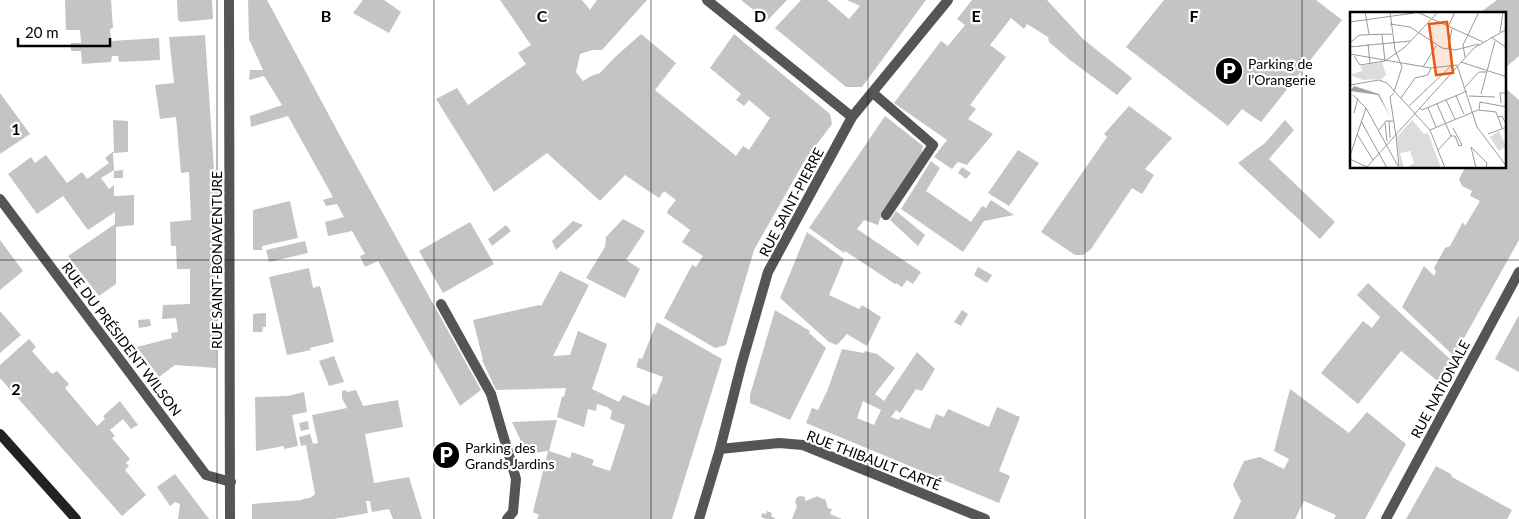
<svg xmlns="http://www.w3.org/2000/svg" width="1519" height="519" font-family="Lato,sans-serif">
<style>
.building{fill:#c4c4c4;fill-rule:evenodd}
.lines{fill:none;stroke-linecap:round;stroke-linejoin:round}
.service{stroke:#555;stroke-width:10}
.minor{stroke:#555;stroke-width:10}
.tertiary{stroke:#555;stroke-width:10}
.secondary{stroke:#222;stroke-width:10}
.grid{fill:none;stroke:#000;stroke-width:1;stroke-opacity:0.55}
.labels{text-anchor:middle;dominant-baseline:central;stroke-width:4.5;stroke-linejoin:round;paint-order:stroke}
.poi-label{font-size:14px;fill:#000;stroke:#fff;text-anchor:start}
.street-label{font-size:14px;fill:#000;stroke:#fff}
.inset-road{fill:none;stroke:#999;stroke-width:1}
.view{fill:#e8590c;fill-opacity:0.15;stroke:#e8590c;stroke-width:2.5}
.inset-edge{fill:none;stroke:#000;stroke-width:2.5}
.grid-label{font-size:16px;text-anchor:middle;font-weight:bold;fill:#000;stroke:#fff;stroke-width:4.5;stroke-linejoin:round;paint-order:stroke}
</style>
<rect width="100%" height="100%" fill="#fff"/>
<path class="building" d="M65,0H111L113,28L110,29L111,41L159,38L160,60L119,62L118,56H112L111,62L82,64L81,51H71V43H81L80,30H66Z
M177,0H212L213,19L181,22L178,20Z
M248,0H267L345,145L481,390L460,406L378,261L365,267L360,256L365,254L352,231L328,236L325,222L344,217L337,204L326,206L323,200L333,197L288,116L251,127L250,116L282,105L264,76L249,80L250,70H263L249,39Z
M363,0H384L401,12L389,33L353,13Z
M500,0H582L590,10L597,0H647L602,50H592L580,54L576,72L583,81L591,76L600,73L614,58L641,34L676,63L655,90L736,156L743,146L749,150L770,118L749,100L744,106L736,100L741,94L710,68L734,34L830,114L832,124L805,160L754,250L726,345L715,348L664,318L692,265L696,267L703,256L682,242L690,230L667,213L668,210L676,200L664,191L659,198L625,175L600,201L547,153L494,192L436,99L457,88L468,105L526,64L518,53L531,45Z
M741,0H787L767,21Z
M801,0H827L849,19L860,6L847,0H926L862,87H846L775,28Z
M972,0H1047L1083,39L1132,78L1117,95L1070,60L1049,42L1048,37L1027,24L1024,29L1011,18L990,45L1006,57L970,105L976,109L968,119L993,134L967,165L958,162L952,169L934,157L947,140L894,103L941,41L948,46L965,25L957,19Z
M1164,0H1316L1342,20L1261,122L1242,109L1228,126L1126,47Z
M1497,0H1519V56L1505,68V14H1478Z
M205,35L214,170H216V368L175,365L159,377L137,347L172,338L171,333L178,332L176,318L162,319L163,305L190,304V269H177L176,246H171L170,222L191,220L189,172L181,173L176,117L160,119L155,85L174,83L169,37Z
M1505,88L1519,100V240L1454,356L1402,307L1424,266L1434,276L1436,272L1434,268L1445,248L1450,246L1463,222L1465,226L1480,201L1470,196L1472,191L1462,186L1459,179L1465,168H1505Z
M0,93L30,134L0,154Z
M1129,106L1172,138L1145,169L1154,175L1142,194L1132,188L1091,249L1083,255H1075L1041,232L1107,137L1104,134Z
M885,116L923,146L919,165L880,219L878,225L864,220L857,229L921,272L913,284L907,280L902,287L896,283L895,284L845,251L844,253L809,228Z
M113,120L128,121V152L113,153L114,170L101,178L109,189L114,185V196L134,195V225L116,227V284L99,296L68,256L115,224V212L88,230L63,196L37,214L8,174L31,157L35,163L46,155L67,183L82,172L87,179L109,163L105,158L114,151Z
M1285,120L1294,130L1269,159L1335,222L1320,239L1238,163L1265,143Z
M1018,150L1039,163L1009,206L988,193Z
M931,161L940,168L926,191L971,222L982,206L986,208L991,200L1014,215L984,221L963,252L901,209Z
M962,167L971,173L966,179L958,173Z
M123,170V178H114V171Z
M290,201L298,238L262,246V250H253V210Z
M896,211L925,235L918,246L890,220Z
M623,219L645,231L626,260L640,269L625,298L586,278L605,247L606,237Z
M573,221L583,225L556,250L552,241Z
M470,222L494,264L443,293L419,251Z
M506,225L511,231L492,246L488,239Z
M807,232L844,259L829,295L859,309L862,305L881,317L867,346L847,334L837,345L829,342L780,298Z
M0,240L23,271L0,290Z
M305,241L308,253L269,262L266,250Z
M978,267L992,275L987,283L974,275Z
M309,268L313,288L320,286L334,342L310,348L311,350L287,355L269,277Z
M560,271L589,285L553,356L570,355L578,331L607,344L592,389L619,402L623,395L649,406L653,393L656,395L663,377L636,367L639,358L642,359L657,322L722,359L672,519H537L539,515L533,512L548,451L527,454L512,422L557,420L549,451L570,458L572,452L594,460L592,465L610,471L625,425L610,419L612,411L607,407L597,404L596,411L588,409L584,427L557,417L562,396L564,397L566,388L496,390L482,360H483L473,320L539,305L541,306Z
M1368,283L1452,361L1440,383L1401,351L1358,404L1321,373L1363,321L1372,328L1380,317L1357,295Z
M775,310L810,331L809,333L826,348L790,420L750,403V395Z
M962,310L968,314L961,326L954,322Z
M0,311L21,335L0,353Z
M264,313H266V327H263L262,332H253V314Z
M1519,315V372L1495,359Z
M150,319L151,326L139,328L138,320Z
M29,339L36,347L32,351L52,374L57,371L69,384L65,388L97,426L105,419L103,416L120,401L138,425L131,429L123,419L110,430L115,436L112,438L130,459L126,463L129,466L125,470L146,495L122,516L0,378V365Z
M842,349L864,353L865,351L877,354L895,368L875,394L884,401L917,352L935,369L922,391L916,389L900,413L896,410L891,417L899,420L900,417L930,429L936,414L944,417L948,409L989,427L997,407L1020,417L999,471L1010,476L999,503L806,423L812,408L818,410L828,389ZM863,401L881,410L874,425L857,418Z
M334,356L344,382L329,386L319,361Z
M1290,389L1349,433L1367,412L1406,444L1365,519H1334L1336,515L1304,501L1295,519H1233L1241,501L1233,485L1244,461L1260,457L1284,469L1289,459L1274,451Z
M346,390L347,392L356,390L363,406L398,400L403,427L365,434L374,483L409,477L422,519H393L389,509L372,512L370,501H366L368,513L334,519H252V504L303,500L302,499L310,498L315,494L306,445L301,446L299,437L310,434L313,444L318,443L312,415L347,408L342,398V391Z
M304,392L307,412L292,415L298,446L284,449V446L256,451L255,397L288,396Z
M308,421L309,429L301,431L299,423Z
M1436,466L1451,474L1452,477L1512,510L1507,519H1406Z
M175,474L209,519H178L180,504L175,502L170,506L157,487Z
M801,496L805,497V501L816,497V496L823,499H825L828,508L832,509L830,514L842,519H792L797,506L795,502L797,497Z
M767,511L772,513L771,516L776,519H766L761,517L762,513L766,514Z"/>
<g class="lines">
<path class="service" d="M441,304L491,394L516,479L513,512L507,519"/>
<path class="minor" d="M229,0L230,519
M707,0L852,117
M873,93L933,145L886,215
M0,199L206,475L231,482
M720,449L779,443L803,445L985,519
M699,519L720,449L741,366L768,272L852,117L948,0"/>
<path class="tertiary" d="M1386,519L1519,272"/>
<path class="secondary" d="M0,434L76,519"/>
</g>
<path class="grid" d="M217,0V519M434,0V519M651,0V519M868,0V519M1085,0V519M1302,0V519M0,260H1519"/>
<defs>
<symbol id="parking-disc" viewBox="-11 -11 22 22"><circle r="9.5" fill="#000" stroke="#fff"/><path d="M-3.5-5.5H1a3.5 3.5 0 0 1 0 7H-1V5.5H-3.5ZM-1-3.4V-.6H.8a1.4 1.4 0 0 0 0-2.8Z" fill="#fff"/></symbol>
</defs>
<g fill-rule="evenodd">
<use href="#parking-disc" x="1213" y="55" width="32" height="32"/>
<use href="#parking-disc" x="430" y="439" width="32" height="32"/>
</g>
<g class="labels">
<g class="poi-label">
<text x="1248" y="63">Parking de<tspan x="1248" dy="16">l’Orangerie</tspan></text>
<text x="465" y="447">Parking des<tspan x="465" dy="16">Grands Jardins</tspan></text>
</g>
<g class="street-label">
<text transform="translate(791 202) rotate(-62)">RUE SAINT-PIERRE</text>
<text transform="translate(216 260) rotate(-90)">RUE SAINT-BONAVENTURE</text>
<text transform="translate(122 339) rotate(53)">RUE DU PRÉSIDENT WILSON</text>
<text transform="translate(1440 389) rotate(-62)">RUE NATIONALE</text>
<text transform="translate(874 460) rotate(21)">RUE THIBAULT CARTÉ</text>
</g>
</g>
<g transform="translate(1350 12)">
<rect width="156" height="156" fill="#fff"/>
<path d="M32,50L36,63L32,67L13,68L0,63L12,59L11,54ZM62,108L74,122L78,121L91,156H56L64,151L60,139L50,141L54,156H50L47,125ZM149,119L156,134L149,139L140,125Z" fill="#dcdcdc"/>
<path d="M4,74L29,82L41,106L28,83L0,79Z" fill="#a3a3a3"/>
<path class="inset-road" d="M15,0L19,22M40,0L45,38L52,55L44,80M67,0L133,30M0,10L64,1M40,12L60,15L92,36L105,38L129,32M98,15L105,0M150,20L153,0M32,23L35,49M141,25L157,36M0,31L9,23L42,22M18,32L20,51M0,35L60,29M98,37L102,17M0,42L81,56L107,53L127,115L157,155M4,44L10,53L35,49L55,35L88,0M115,45L113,33L129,0M111,50L157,65M73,55L86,34M0,73L29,68L37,71L80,118L95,156M115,75L129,60H136M44,81L40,85L46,124M131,82L145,29M3,83L16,96L48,154M106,84L114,102M119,84L145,85M51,86L65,66L78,63L81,56M96,88L105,107M151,91L150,81H157M87,92L101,124L88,138M59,94L101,54M70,96L72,98L117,79M78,96L86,115M129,98L130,90L157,95M4,101L8,86M148,105L152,104L157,114M11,109L37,156M39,109L40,126M35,111L37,129M29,118L36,109H43M80,118L128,98L146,100L152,116M7,122L23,148M46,122L49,156M138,122L157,115M101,124H105L109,134L112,133L103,116M0,144L16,96M0,147L17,155M16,156L124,36L157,17M126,156L121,135L137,151L136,156"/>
<path class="view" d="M97,10L103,61L86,63L79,12Z"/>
<rect width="156" height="156" class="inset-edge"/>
</g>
<g class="grid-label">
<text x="326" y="22">B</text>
<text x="542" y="22">C</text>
<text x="760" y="22">D</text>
<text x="976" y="22">E</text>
<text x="1194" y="22">F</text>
<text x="16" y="135">1</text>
<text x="16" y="395">2</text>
</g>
<path d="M18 38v8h92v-8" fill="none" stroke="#000000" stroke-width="2.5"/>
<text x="25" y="38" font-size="15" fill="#000000" stroke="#ffffff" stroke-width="4" paint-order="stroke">20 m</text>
</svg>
